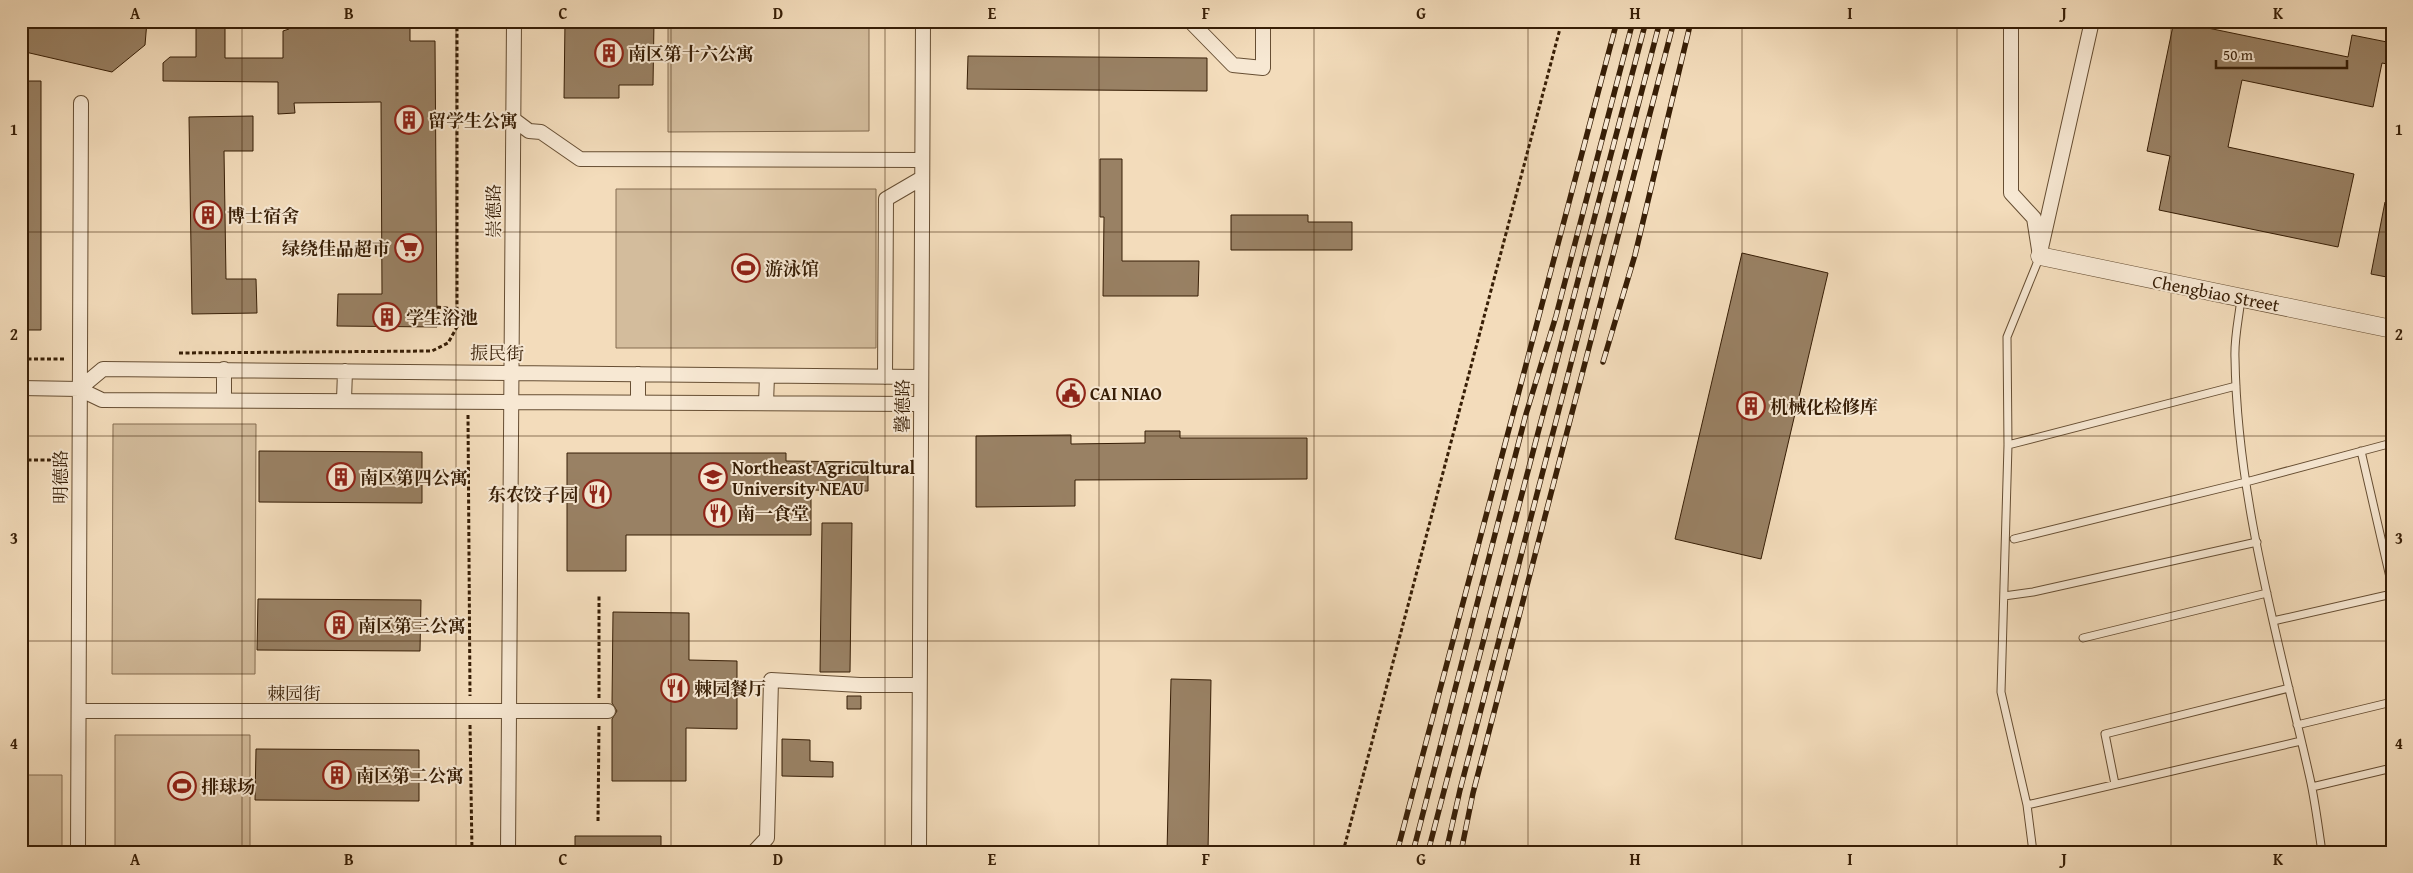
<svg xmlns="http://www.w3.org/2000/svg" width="2413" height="873" font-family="'Gentium Book Plus','Noto Serif SC',serif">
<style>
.green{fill:#d3bc9c;stroke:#856d51}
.building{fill:#998164;stroke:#371e06}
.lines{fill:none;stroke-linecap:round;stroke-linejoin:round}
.service-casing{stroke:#664e33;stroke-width:9}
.minor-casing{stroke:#664e33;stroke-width:16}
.tertiary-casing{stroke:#664e33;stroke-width:19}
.path{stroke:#371e06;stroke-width:3;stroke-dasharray:4 2.5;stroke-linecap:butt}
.service{stroke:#f7e8d3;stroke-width:7}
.minor{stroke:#f7e8d3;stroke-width:14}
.tertiary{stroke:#f7e8d3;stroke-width:18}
.rail-casing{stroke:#371e06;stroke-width:5.5}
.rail{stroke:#f7e8d3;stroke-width:4;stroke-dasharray:11;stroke-linecap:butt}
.grid{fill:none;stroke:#371e06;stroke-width:1;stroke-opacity:0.55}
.labels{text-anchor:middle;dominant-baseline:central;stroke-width:4;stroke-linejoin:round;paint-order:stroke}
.poi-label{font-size:18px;font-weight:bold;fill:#371e06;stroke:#f7e8d3;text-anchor:start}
.street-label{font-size:18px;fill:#371e06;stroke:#f7e8d3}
.neatline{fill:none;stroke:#371e06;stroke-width:2}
.grid-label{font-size:16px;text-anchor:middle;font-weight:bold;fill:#371e06}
</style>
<rect width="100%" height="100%" fill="#f3dcbb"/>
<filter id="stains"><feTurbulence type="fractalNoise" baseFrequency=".004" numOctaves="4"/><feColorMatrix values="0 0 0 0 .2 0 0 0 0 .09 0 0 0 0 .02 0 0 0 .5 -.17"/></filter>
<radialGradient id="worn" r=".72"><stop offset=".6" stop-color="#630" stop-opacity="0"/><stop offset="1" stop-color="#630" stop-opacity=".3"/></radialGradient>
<path class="green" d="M668,21H869V131L668,132Z
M616,189H876V348H616Z
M113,424H256L255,674H112Z
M115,735H250V852H115Z
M21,775H62V852H21Z"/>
<path class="building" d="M21,21H147L145,45L112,72L21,51Z
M196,21H225V58H283V31L289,29V21H410V41H435L437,327L337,326L338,294H382L381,102L294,103L295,113L278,114V82L163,81V63L170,57H196Z
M565,21H654L653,85H619V98H564Z
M2174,21L2348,57L2352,35L2392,43V65L2382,63L2373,107L2242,80L2228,147L2354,174L2338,247L2159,210L2170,156L2147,151Z
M968,56L1207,58V91L967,89Z
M21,81H41V330H21Z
M253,116V151H224L226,279H256L257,313L192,314L189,117Z
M1100,159H1122V261H1199L1198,296H1103L1104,217H1100Z
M2385,202L2392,203V278L2371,274Z
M1231,215H1308V222H1352V250H1231Z
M1742,253L1828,273L1761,559L1675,539Z
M1145,431H1180V438H1307V479L1075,480V506L976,507V436L1071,435V444L1145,443Z
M259,451L422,452V503L259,502Z
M567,453H786V461L868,462V491L811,490V535H626V571H567Z
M822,523H852L850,672H820Z
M258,599L421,600L420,651L257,650Z
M613,612L689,613V660L737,661V729L686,728V781H612V719L617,711L612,703Z
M1171,679L1211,680L1208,852H1167Z
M847,696H861V709H847Z
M782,739L810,740V761L833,762V777L782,776Z
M256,749L419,750V801L255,800Z
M575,836H661V852H575Z"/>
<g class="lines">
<defs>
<path id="service" d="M2241,298C2239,318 2234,338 2235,358C2237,499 2278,637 2309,774C2315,799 2318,826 2322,852
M2008,445L2236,386
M2361,451L2392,586
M2014,539L2246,482L2392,443
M2004,596L2033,592L2257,542
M2273,621L2392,594
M2083,638L2267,593
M2297,725L2392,702
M2115,784L2105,734L2289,688
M2312,787L2392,768
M2027,805L2301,741
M2033,852L2027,805L2001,692L2008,445L2007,337L2040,256"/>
<path id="minor" d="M1190,21L1233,65L1263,68V21
M2011,21V193L2034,218L2040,256
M513,119L529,131L541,132L580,159L922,160
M2041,248L2092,21
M224,369V400
M638,374V402
M885,377L886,199L922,178
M21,388L79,389L102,400L920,404
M79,389L103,369L920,377
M344,400L345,371
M766,403L767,376
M79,711H608
M78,852L81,103
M508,852L514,21
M754,852L767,838L771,680L860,685H919
M919,852L923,21"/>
<path id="tertiary" d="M2040,256L2392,329"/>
</defs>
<use href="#service" class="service-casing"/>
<use href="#minor" class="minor-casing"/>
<use href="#tertiary" class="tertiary-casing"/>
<path class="path" d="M437,307L447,308L456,321
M179,353L432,351L448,343L457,327V21
M21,359H66
M468,415L470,696
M21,460H66
M599,698V595
M470,725L472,852
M598,821L599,724
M1343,852L1562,21"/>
<use href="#service" class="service"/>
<use href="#minor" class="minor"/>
<use href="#tertiary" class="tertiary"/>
<defs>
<path id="rail" d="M1603,362L1635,255L1691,21
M1397,852L1617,21
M1413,852L1526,414L1556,316L1633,21
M1428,852L1646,21
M1446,852L1460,790L1660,21
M1461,852L1473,793L1674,21"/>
</defs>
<use href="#rail" class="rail-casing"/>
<use href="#rail" class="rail"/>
</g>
<path class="grid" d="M242,21V852M456,21V852M671,21V852M885,21V852M1099,21V852M1314,21V852M1528,21V852M1742,21V852M1957,21V852M2171,21V852M21,232H2392M21,436H2392M21,641H2392"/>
<defs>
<symbol id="building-ring" viewBox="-11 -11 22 22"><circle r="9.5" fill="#f7e8d3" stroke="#8f2418" stroke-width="1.5"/><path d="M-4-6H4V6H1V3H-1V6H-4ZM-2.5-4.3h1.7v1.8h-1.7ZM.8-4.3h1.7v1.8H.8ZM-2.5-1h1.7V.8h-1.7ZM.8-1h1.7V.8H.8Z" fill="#8f2418"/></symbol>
<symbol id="supermarket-ring" viewBox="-11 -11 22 22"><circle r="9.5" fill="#f7e8d3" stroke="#8f2418" stroke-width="1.5"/><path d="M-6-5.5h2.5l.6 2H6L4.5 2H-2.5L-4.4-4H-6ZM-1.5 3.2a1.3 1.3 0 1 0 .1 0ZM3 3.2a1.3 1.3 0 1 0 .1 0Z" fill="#8f2418"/></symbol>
<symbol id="stadium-ring" viewBox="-11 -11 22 22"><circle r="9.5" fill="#f7e8d3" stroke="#8f2418" stroke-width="1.5"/><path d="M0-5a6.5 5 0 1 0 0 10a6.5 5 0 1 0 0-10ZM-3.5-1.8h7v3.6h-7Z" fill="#8f2418"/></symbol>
<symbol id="civic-ring" viewBox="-11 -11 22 22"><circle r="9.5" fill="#f7e8d3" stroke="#8f2418" stroke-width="1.5"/><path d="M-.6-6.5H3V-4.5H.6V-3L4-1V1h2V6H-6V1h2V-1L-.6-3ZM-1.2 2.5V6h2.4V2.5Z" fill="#8f2418"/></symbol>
<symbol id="university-ring" viewBox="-11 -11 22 22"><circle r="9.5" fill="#f7e8d3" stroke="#8f2418" stroke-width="1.5"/><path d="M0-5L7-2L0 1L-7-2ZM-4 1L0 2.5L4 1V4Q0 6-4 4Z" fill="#8f2418"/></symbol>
<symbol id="restaurant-ring" viewBox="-11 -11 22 22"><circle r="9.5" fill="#f7e8d3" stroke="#8f2418" stroke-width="1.5"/><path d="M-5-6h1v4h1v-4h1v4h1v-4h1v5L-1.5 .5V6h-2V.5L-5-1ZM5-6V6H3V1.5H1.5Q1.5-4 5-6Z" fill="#8f2418"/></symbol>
</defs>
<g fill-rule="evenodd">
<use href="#building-ring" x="593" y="37" width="32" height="32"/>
<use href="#building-ring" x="393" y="104" width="32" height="32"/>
<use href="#building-ring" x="192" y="199" width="32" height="32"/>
<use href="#supermarket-ring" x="393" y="232" width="32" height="32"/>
<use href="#stadium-ring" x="730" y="252" width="32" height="32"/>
<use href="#building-ring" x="371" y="301" width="32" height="32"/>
<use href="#civic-ring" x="1055" y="377" width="32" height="32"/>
<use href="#building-ring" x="1735" y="390" width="32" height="32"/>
<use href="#building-ring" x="325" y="461" width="32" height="32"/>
<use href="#university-ring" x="697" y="461" width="32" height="32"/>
<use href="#restaurant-ring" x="581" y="478" width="32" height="32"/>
<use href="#restaurant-ring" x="702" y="497" width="32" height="32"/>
<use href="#building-ring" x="323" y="609" width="32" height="32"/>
<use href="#restaurant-ring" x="659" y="672" width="32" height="32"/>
<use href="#building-ring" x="321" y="759" width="32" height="32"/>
<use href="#stadium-ring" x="166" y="770" width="32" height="32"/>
</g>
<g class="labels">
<g class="poi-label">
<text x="628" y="53">南区第十六公寓</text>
<text x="428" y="120">留学生公寓</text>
<text x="227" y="215">博士宿舍</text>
<text x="390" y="248" text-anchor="end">绿绕佳品超市</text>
<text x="765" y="268">游泳馆</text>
<text x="406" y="317">学生浴池</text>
<text x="1090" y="393">CAI NIAO</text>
<text x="1770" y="406">机械化检修库</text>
<text x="732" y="467">Northeast Agricultural<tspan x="732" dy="21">University NEAU</tspan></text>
<text x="360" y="477">南区第四公寓</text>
<text x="578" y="494" text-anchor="end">东农饺子园</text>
<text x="737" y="513">南一食堂</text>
<text x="358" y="625">南区第三公寓</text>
<text x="694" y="688">棘园餐厅</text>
<text x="356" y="775">南区第二公寓</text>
<text x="201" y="786">排球场</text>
</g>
<g class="street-label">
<text transform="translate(493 211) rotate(-90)">崇德路</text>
<text transform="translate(2216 293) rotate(11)">Chengbiao Street</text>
<text transform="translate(497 353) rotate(1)">振民街</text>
<text transform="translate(902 406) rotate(-90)">馨德路</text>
<text transform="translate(60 477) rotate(-90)">明德路</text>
<text x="294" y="693">棘园街</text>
</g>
</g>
<rect width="2413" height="873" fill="none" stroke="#f3dcbb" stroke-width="55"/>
<path d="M2216 60v8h131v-8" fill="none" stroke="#371e06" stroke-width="2.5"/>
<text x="2223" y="60" font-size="15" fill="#371e06" stroke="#f7e8d3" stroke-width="4" paint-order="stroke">50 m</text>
<rect x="28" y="28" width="2358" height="818" class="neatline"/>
<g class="grid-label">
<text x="135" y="19">A</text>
<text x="349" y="19">B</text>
<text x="563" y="19">C</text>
<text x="778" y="19">D</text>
<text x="992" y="19">E</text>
<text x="1206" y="19">F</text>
<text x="1421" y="19">G</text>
<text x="1635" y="19">H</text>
<text x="1850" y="19">I</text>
<text x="2064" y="19">J</text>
<text x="2278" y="19">K</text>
<text x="14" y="135">1</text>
<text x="2399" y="135">1</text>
<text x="14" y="340">2</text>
<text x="2399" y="340">2</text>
<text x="14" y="544">3</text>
<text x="2399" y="544">3</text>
<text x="14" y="749">4</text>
<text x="2399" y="749">4</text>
<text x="135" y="865">A</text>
<text x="349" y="865">B</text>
<text x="563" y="865">C</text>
<text x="778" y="865">D</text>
<text x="992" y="865">E</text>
<text x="1206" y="865">F</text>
<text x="1421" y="865">G</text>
<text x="1635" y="865">H</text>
<text x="1850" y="865">I</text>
<text x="2064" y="865">J</text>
<text x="2278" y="865">K</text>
</g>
<rect width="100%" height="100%" filter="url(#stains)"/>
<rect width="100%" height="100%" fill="url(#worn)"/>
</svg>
